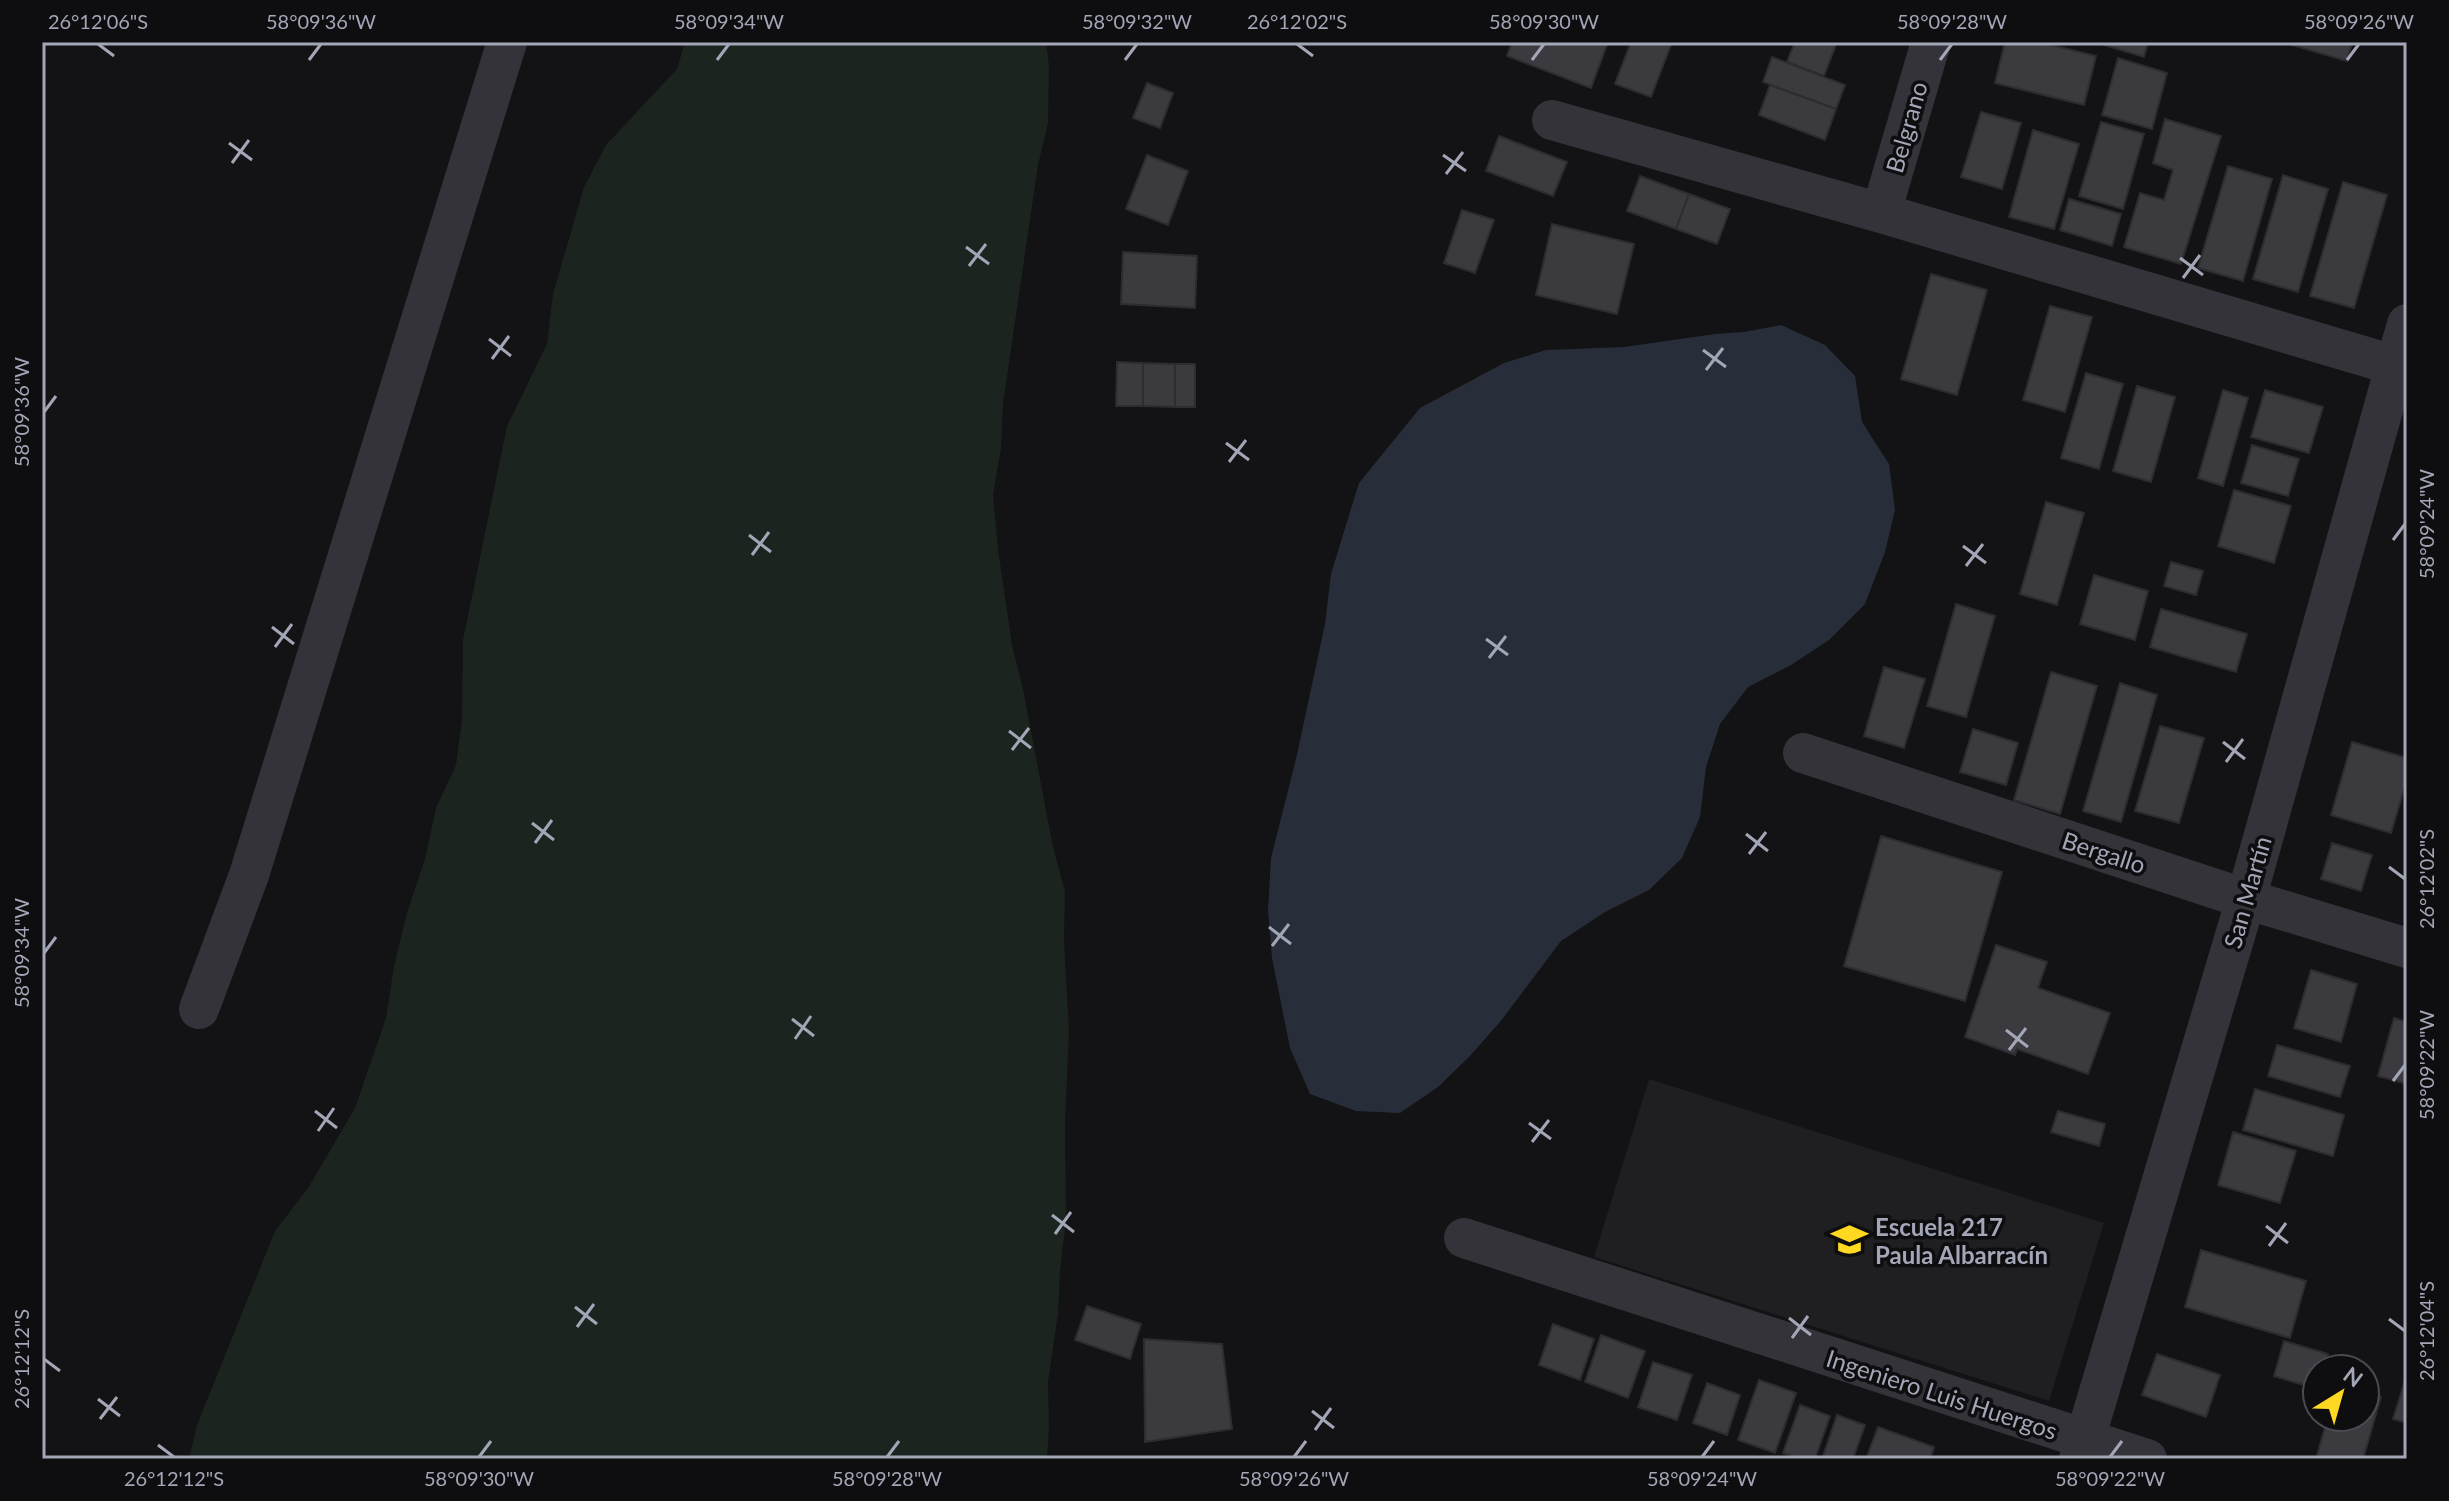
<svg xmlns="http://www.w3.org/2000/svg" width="2449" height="1501" font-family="Lato,sans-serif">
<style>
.built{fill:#1f1e21}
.green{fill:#1c241f}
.water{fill:#282e39}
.building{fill:#3a3a3f;stroke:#2d2c30;stroke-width:2}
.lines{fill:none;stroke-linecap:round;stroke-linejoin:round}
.street{stroke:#333339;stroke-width:40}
.ticks{fill:none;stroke:#a3a6b6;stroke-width:3}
.labels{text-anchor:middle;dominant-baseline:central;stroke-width:7;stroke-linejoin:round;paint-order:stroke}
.street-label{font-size:24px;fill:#a3a6b6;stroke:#0e0d0f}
.poi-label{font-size:24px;font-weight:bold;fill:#a3a6b6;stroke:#0e0d0f;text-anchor:start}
.neatline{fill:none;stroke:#a3a6b6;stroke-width:3}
.ticks-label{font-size:20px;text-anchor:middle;fill:#a3a6b6}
</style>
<rect width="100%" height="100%" fill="#131214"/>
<path class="built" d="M1649,1079L2104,1223L2049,1401L1594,1257Z"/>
<path class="green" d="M685,42H1046L1049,66L1048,123L1038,165L1016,315L1003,404L1001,448L993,495L998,549L1012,645L1023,689L1053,847L1065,891L1064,940L1069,1030L1065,1125L1066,1220L1060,1270L1058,1314L1048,1382L1049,1428L1047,1459H189L197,1425L275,1231L308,1188L355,1108L386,1018L394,966L407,913L425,859L436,808L456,765L462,720L463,640L507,426L547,344L553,294L584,187L606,145L677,69Z"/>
<path class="water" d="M1781,325L1825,345L1855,376L1862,422L1889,464L1895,510L1885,552L1865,604L1829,640L1791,665L1748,687L1720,724L1706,767L1700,817L1682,858L1649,890L1605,912L1561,941L1500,1022L1469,1057L1438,1087L1400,1113L1356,1111L1310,1094L1290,1048L1272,958L1268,910L1271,858L1296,759L1325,624L1331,574L1359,483L1420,408L1504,363L1546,350L1624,347L1715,334L1744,332Z"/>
<path class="building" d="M1512,42H1608L1591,88L1507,56Z
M1631,42H1672L1651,97L1615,84Z
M1795,42H1837L1824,76L1787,62Z
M2005,42H2039L2096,56L2084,105L1995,83Z
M2094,42H2148L2144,57Z
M2282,42H2352L2347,61Z
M1772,57L1845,85L1836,109L1763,82Z
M2118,58L2167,73L2152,129L2102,115Z
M1147,83L1173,93L1160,128L1133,118Z
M1770,85L1836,109L1825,140L1759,115Z
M1981,112L2021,123L2002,189L1961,177Z
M2165,119L2221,136L2181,264L2124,247L2140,193L2164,200L2173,170L2153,163Z
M2101,122L2144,134L2123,209L2079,196Z
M2033,130L2079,144L2054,229L2009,217Z
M1499,136L1567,162L1553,196L1486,171Z
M1147,155L1188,171L1168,225L1126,209Z
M2228,166L2272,179L2243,281L2198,268Z
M2283,175L2328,189L2298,292L2253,279Z
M1640,176L1689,194L1676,229L1627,211Z
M2343,182L2387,195L2354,308L2310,296Z
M1689,194L1730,209L1717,244L1676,229Z
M2069,199L2121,214L2112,246L2060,230Z
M1462,210L1494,220L1475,273L1444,263Z
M1552,224L1634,244L1617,314L1536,295Z
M1123,252L1197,256L1195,308L1121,304Z
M1931,274L1987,290L1957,395L1901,379Z
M2050,306L2092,317L2065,412L2023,400Z
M1117,362L1143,363V406H1116Z
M1143,363L1175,364V407L1143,406Z
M1175,364H1195V407H1175Z
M2086,373L2123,384L2099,469L2061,458Z
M2137,386L2175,397L2151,482L2113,471Z
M2223,390L2248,398L2223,486L2198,478Z
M2265,390L2323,407L2309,453L2251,437Z
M2252,445L2299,459L2288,496L2241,483Z
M2234,490L2291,506L2274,563L2218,546Z
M2046,502L2084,513L2057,605L2020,594Z
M2171,562L2203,571L2196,595L2164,586Z
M2094,575L2148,591L2135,640L2080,624Z
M1956,604L1995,616L1966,717L1927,706Z
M2161,609L2247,634L2236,672L2150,647Z
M1884,667L1925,679L1904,748L1864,736Z
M2051,672L2097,686L2060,814L2014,800Z
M2120,683L2157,695L2121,822L2083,811Z
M2160,726L2204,738L2179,823L2135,811Z
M1973,729L2018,743L2006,785L1960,772Z
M2352,742L2407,758V779L2391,833L2331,815Z
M1881,836L2002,872L1965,1001L1844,966Z
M2332,843L2372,855L2361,891L2321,879Z
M1996,945L2047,962L2038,988L2110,1013L2088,1074L2017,1049L2015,1055L1965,1037Z
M2311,970L2357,984L2341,1042L2294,1028Z
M2394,1018L2407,1022V1084L2378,1076Z
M2277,1045L2350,1066L2340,1097L2268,1076Z
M2255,1089L2344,1115L2333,1156L2243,1130Z
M2058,1111L2105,1124L2099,1146L2051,1132Z
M2233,1132L2296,1151L2280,1203L2218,1185Z
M2201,1250L2306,1281L2290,1338L2185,1307Z
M1087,1306L1141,1324L1130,1359L1075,1340Z
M1553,1324L1594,1339L1580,1380L1539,1365Z
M1601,1335L1645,1351L1628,1398L1585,1382Z
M1144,1339L1222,1344L1232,1429L1145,1442Z
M2284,1341L2328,1354L2324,1369H2317V1389L2274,1376Z
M2157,1354L2220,1375L2206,1417L2142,1395Z
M1653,1362L1692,1375L1677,1420L1638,1407Z
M2407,1374V1423L2393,1419Z
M1759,1380L1796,1393L1775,1453L1738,1440Z
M1707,1383L1740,1395L1727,1435L1693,1423Z
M2365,1392L2381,1397L2363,1459H2316L2328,1417H2365Z
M1800,1405L1830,1416L1815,1459H1801L1783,1453Z
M1837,1415L1865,1425L1853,1459H1822Z
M1878,1427L1934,1447L1930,1459H1866Z"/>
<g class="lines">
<path class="street" d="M1552,120L1881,213L2407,369
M1881,213L1931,42
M1803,753L2246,899L2407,948
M199,1009L249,875L507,42
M1464,1238L2147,1459
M2079,1459L2246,899L2407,324"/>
</g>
<path class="ticks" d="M98,44L114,56M1297,44L1313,56M309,60L321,44M717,60L729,44M1125,60L1137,44M1532,60L1544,44M1940,60L1952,44M2347,60L2359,44M229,143L252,160M1443,155L1466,171M232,163L249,140M1446,174L1463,152M966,247L989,264M2180,258L2203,275M969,266L986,244M2183,278L2200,255M489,339L511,356M1703,350L1726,367M492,359L509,336M1706,370L1723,348M44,412L56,396M1226,443L1249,460M1229,462L1246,440M749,535L771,552M2393,540L2405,524M1963,546L1986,563M752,555L769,532M1966,566L1983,544M272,627L294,644M1486,639L1508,655M275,647L292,624M1489,658L1506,636M1009,731L1031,748M2223,742L2245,759M1012,750L1029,728M2226,762L2243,739M532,823L554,840M1746,834L1768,851M535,843L552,820M1749,854L1766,832M2389,867L2405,879M1269,927L1291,944M1272,946L1289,924M44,953L56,937M792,1019L814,1036M2006,1030L2028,1047M795,1039L811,1016M2009,1050L2026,1028M2393,1081L2405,1065M315,1111L337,1128M1529,1123L1551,1139M318,1131L334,1108M1532,1142L1549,1120M1052,1215L1074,1232M2266,1226L2288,1243M1055,1234L1071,1212M2269,1246L2286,1223M575,1307L597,1324M1789,1318L1811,1335M2389,1319L2405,1331M577,1327L594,1304M1792,1338L1808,1316M44,1359L60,1371M98,1399L120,1416M1312,1411L1334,1428M100,1419L117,1397M1315,1430L1331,1408M158,1445L174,1457M479,1457L491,1441M887,1457L899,1441M1294,1457L1306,1441M1702,1457L1714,1441M2110,1457L2122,1441"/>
<defs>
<symbol id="school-bare" viewBox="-9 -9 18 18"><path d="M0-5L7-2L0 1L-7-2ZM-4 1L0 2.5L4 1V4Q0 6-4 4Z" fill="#fed821" stroke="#0e0d0f" stroke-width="2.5" paint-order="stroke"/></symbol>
</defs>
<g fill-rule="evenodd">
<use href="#school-bare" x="1824" y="1214" width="51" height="51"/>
</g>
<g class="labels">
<g class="street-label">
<text transform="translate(1906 127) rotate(-74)">Belgrano</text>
<text transform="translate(2104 852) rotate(18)">Bergallo</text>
<text transform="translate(2247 892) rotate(-74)">San Martín</text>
<text transform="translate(1942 1394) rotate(18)">Ingeniero Luis Huergos</text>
</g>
<g class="poi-label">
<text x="1875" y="1226">Escuela 217<tspan x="1875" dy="28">Paula Albarracín</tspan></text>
</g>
</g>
<rect width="2449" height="1501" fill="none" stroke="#0e0d0f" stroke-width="88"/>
<g transform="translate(2341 1393) rotate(37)"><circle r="38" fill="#0e0d0f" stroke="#4a4a52" stroke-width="2"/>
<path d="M0-6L14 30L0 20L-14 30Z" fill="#fed821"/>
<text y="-12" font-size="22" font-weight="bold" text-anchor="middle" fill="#a3a6b6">N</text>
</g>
<rect x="44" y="44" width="2361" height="1413" class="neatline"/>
<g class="ticks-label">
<text x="98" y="29">26°12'06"S</text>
<text x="321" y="29">58°09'36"W</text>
<text x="729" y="29">58°09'34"W</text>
<text x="1137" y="29">58°09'32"W</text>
<text x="1297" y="29">26°12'02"S</text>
<text x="1544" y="29">58°09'30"W</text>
<text x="1952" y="29">58°09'28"W</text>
<text x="2359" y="29">58°09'26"W</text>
<text transform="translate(22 412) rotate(-90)" y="7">58°09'36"W</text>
<text transform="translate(2427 524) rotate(-90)" y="7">58°09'24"W</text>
<text transform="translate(2427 879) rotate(-90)" y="7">26°12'02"S</text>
<text transform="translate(22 953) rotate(-90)" y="7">58°09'34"W</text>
<text transform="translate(2427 1065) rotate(-90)" y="7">58°09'22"W</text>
<text transform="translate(2427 1331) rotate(-90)" y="7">26°12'04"S</text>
<text transform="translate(22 1359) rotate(-90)" y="7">26°12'12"S</text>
<text x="174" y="1486">26°12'12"S</text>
<text x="479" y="1486">58°09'30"W</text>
<text x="887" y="1486">58°09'28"W</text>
<text x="1294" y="1486">58°09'26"W</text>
<text x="1702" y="1486">58°09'24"W</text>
<text x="2110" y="1486">58°09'22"W</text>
</g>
</svg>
